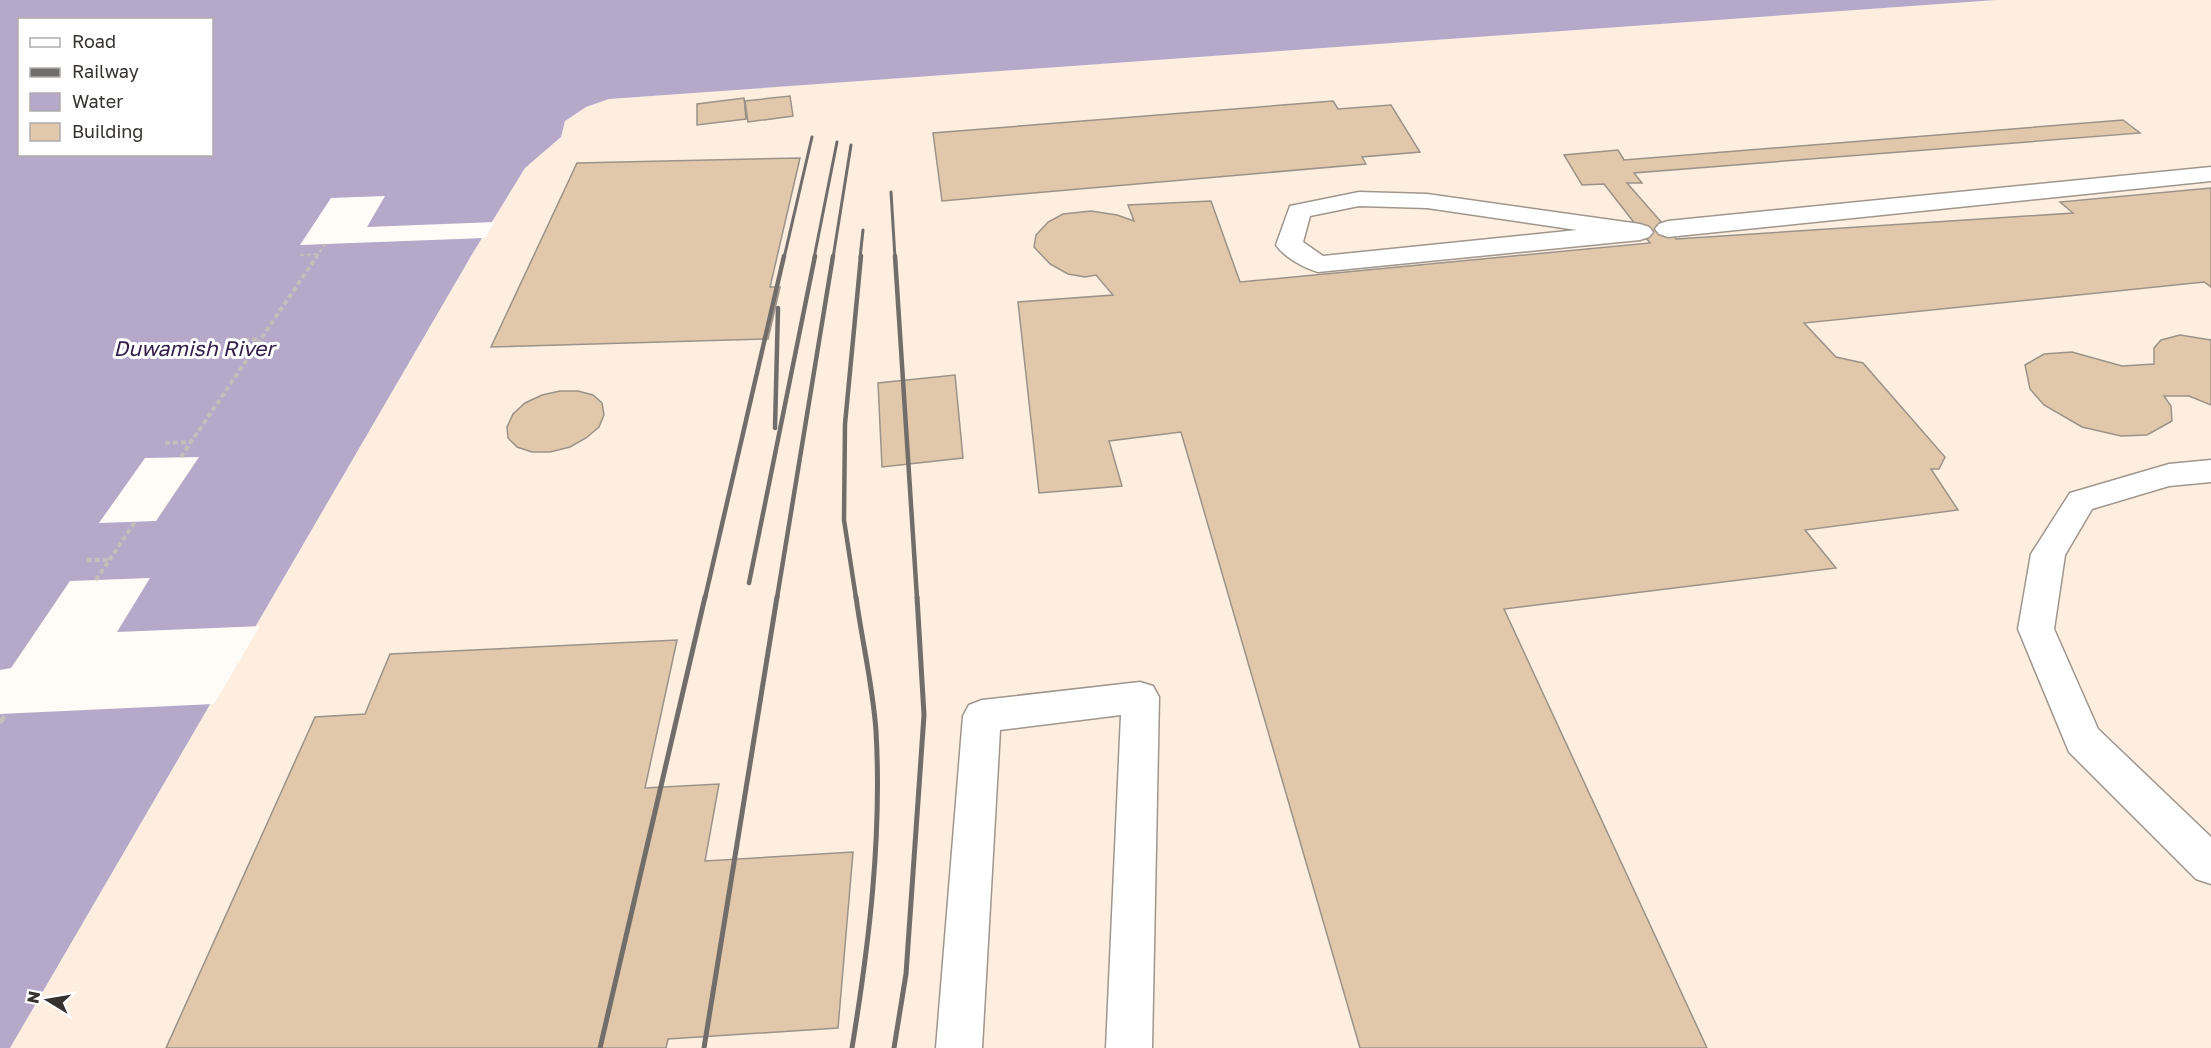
<svg xmlns="http://www.w3.org/2000/svg" width="2211" height="1048" font-family="'Golos Text',sans-serif">
<style>
.built{fill:#fdeedf}
.water{fill:#b5a8c9;fill-rule:evenodd}
.pier{fill:#fffbf7}
.building{fill:#e2c8ab;stroke:#9b9289;stroke-width:1.5}
.lines{fill:none;stroke-linecap:round;stroke-linejoin:round}
.minor-casing{stroke:#9f968d;stroke-width:3}
.path-far2{stroke:#c2beba;stroke-width:2;stroke-dasharray:4.5 2;stroke-linecap:butt}
.path-far1{stroke:#c2beba;stroke-width:4;stroke-dasharray:5 3;stroke-linecap:butt}
.path{stroke:#c2beba;stroke-width:4.5;stroke-dasharray:8 4;stroke-linecap:butt}
.minor{fill:#fff;fill-rule:evenodd}
.rail-far2{stroke:#716d6a;stroke-width:3}
.rail-far1{stroke:#716d6a;stroke-width:4.5}
.rail{stroke:#716d6a;stroke-width:5}
.labels{text-anchor:middle;dominant-baseline:central;stroke-width:6;stroke-linejoin:round;paint-order:stroke}
.water-label{font-size:21px;font-style:italic;fill:#34204b;stroke:#fff}
</style>
<rect width="100%" height="100%" fill="#fffbf7"/>
<path class="built" d="M1996,0H2211V1048H10L474,251L525,168L561,137L565,121L586,107L609,99Z"/>
<path class="water" d="M0,0H1996L609,99L586,107L565,121L561,137L525,168L474,251L10,1048H0ZM20,20H212V154H20Z"/>
<path class="pier" d="M385,196L367,227L495,222L485,238L300,245L331,198Z
M199,457L156,521L99,523L145,458Z
M150,578L117,632L260,626L214,704L0,714V670L11,668L70,581Z"/>
<path class="building" d="M790,96L793,116L748,122L745,101Z
M744,98L746,119L697,125V104Z
M1333,101L1338,109L1391,105L1420,152L1362,157L1366,164L942,201L933,133Z
M2123,120L2140,133L1634,173L1642,183H1627L1676,239L2073,213L2060,202L2211,188V287L2204,282L1804,323L1836,357L1863,363L1945,457L1939,469H1931L1958,510L1805,530L1836,568L1504,609L1707,1048H1360L1181,432L1109,441L1122,486L1039,493L1018,302L1113,295L1096,275L1085,277L1068,274L1050,264L1034,247L1036,235L1048,222L1063,214L1091,211L1117,215L1134,221L1128,205L1211,201L1240,282L1650,243L1604,184L1582,185L1564,155L1618,150L1624,160Z
M800,158L770,287H780L768,339L491,347L577,163Z
M2180,335L2211,340V405L2189,396H2164L2171,406L2172,421L2147,435L2121,436L2082,427L2044,405L2030,389L2025,365L2044,354L2072,352L2122,366L2154,364V348L2161,340Z
M955,375L963,458L882,467L878,383Z
M560,391H578L593,395L602,403L604,415L599,427L586,438L570,447L550,452H532L517,447L508,438L507,427L513,414L525,403L542,395Z
M677,640L645,788L719,784L705,861L853,852L838,1028L668,1039L666,1048H166L315,717L365,714L390,654Z"/>
<g class="lines">
<defs>
<path id="minor" d="M2211,167V181L1668,237L1659,234L1655,229L1659,224L1668,221Z
M1359,192L1427,194L1640,224L1649,227L1653,232L1649,237L1640,240L1318,272C1304,268 1284,257 1276,245L1290,206ZM1359,206L1427,208L1577,230L1323,256L1303,242L1310,216Z
M2211,460V482L2169,486L2092,509L2065,555L2054,629L2098,729L2211,837V884L2196,879L2069,752L2018,629L2031,554L2070,493L2169,464Z
M1140,682L1153,686L1159,697L1152,1048H1106L1121,715L1000,730L982,1048H936L963,716L969,705L982,700Z"/>
</defs>
<use href="#minor" class="minor-casing"/>
<path class="path-far2" d="M300,255L318,254
M316,258L325,244"/>
<path class="path-far1" d="M236,341L260,339
M165,443L191,442
M181,457L317,256
M87,560H109
M96,580L135,522"/>
<path class="path" d="M0,723L6,714"/>
<use href="#minor" class="minor"/>
<path class="rail-far2" d="M891,192L895,258
M784,258L812,137
M814,258L837,142
M833,258L851,145
M860,258L863,230"/>
<path class="rail-far1" d="M895,256L917,598
M775,428L778,308
M749,583L815,256
M705,598L784,256
M777,598L833,256
M856,598L844,520L845,424L861,256"/>
<path class="rail" d="M600,1048L705,597
M704,1048L777,597
M852,1048C869,944 882,837 876,731C873,687 862,641 856,597
M894,1048L906,974L924,715L917,597"/>
</g>
<g class="labels">
<g class="water-label">
<text x="194" y="348">Duwamish River</text>
</g>
</g>
<rect x="18" y="18" width="195" height="138" fill="#ffffff" stroke="#aeadab" stroke-width="1.5"/>
<rect x="30" y="38" width="30" height="9" fill="#ffffff" stroke="#aeadab" stroke-width="1.5"/>
<text x="72" y="48" font-size="18" fill="#35312e">Road</text>
<rect x="30" y="68" width="30" height="9" fill="#716d6a" stroke="#aeadab" stroke-width="1.5"/>
<text x="72" y="78" font-size="18" fill="#35312e">Railway</text>
<rect x="30" y="93" width="30" height="18" fill="#b5a8c9" stroke="#aeadab" stroke-width="1.5"/>
<text x="72" y="108" font-size="18" fill="#35312e">Water</text>
<rect x="30" y="123" width="30" height="18" fill="#e2c8ab" stroke="#aeadab" stroke-width="1.5"/>
<text x="72" y="138" font-size="18" fill="#35312e">Building</text>
<g transform="translate(48 1000) rotate(281)" stroke="#ffffff" stroke-width="4.5" paint-order="stroke">
<path d="M0-4.5L10 22L0 15L-10 22Z" fill="#35312e"/>
<text y="-9" font-size="16" font-weight="bold" text-anchor="middle" fill="#35312e">N</text>
</g>
</svg>
